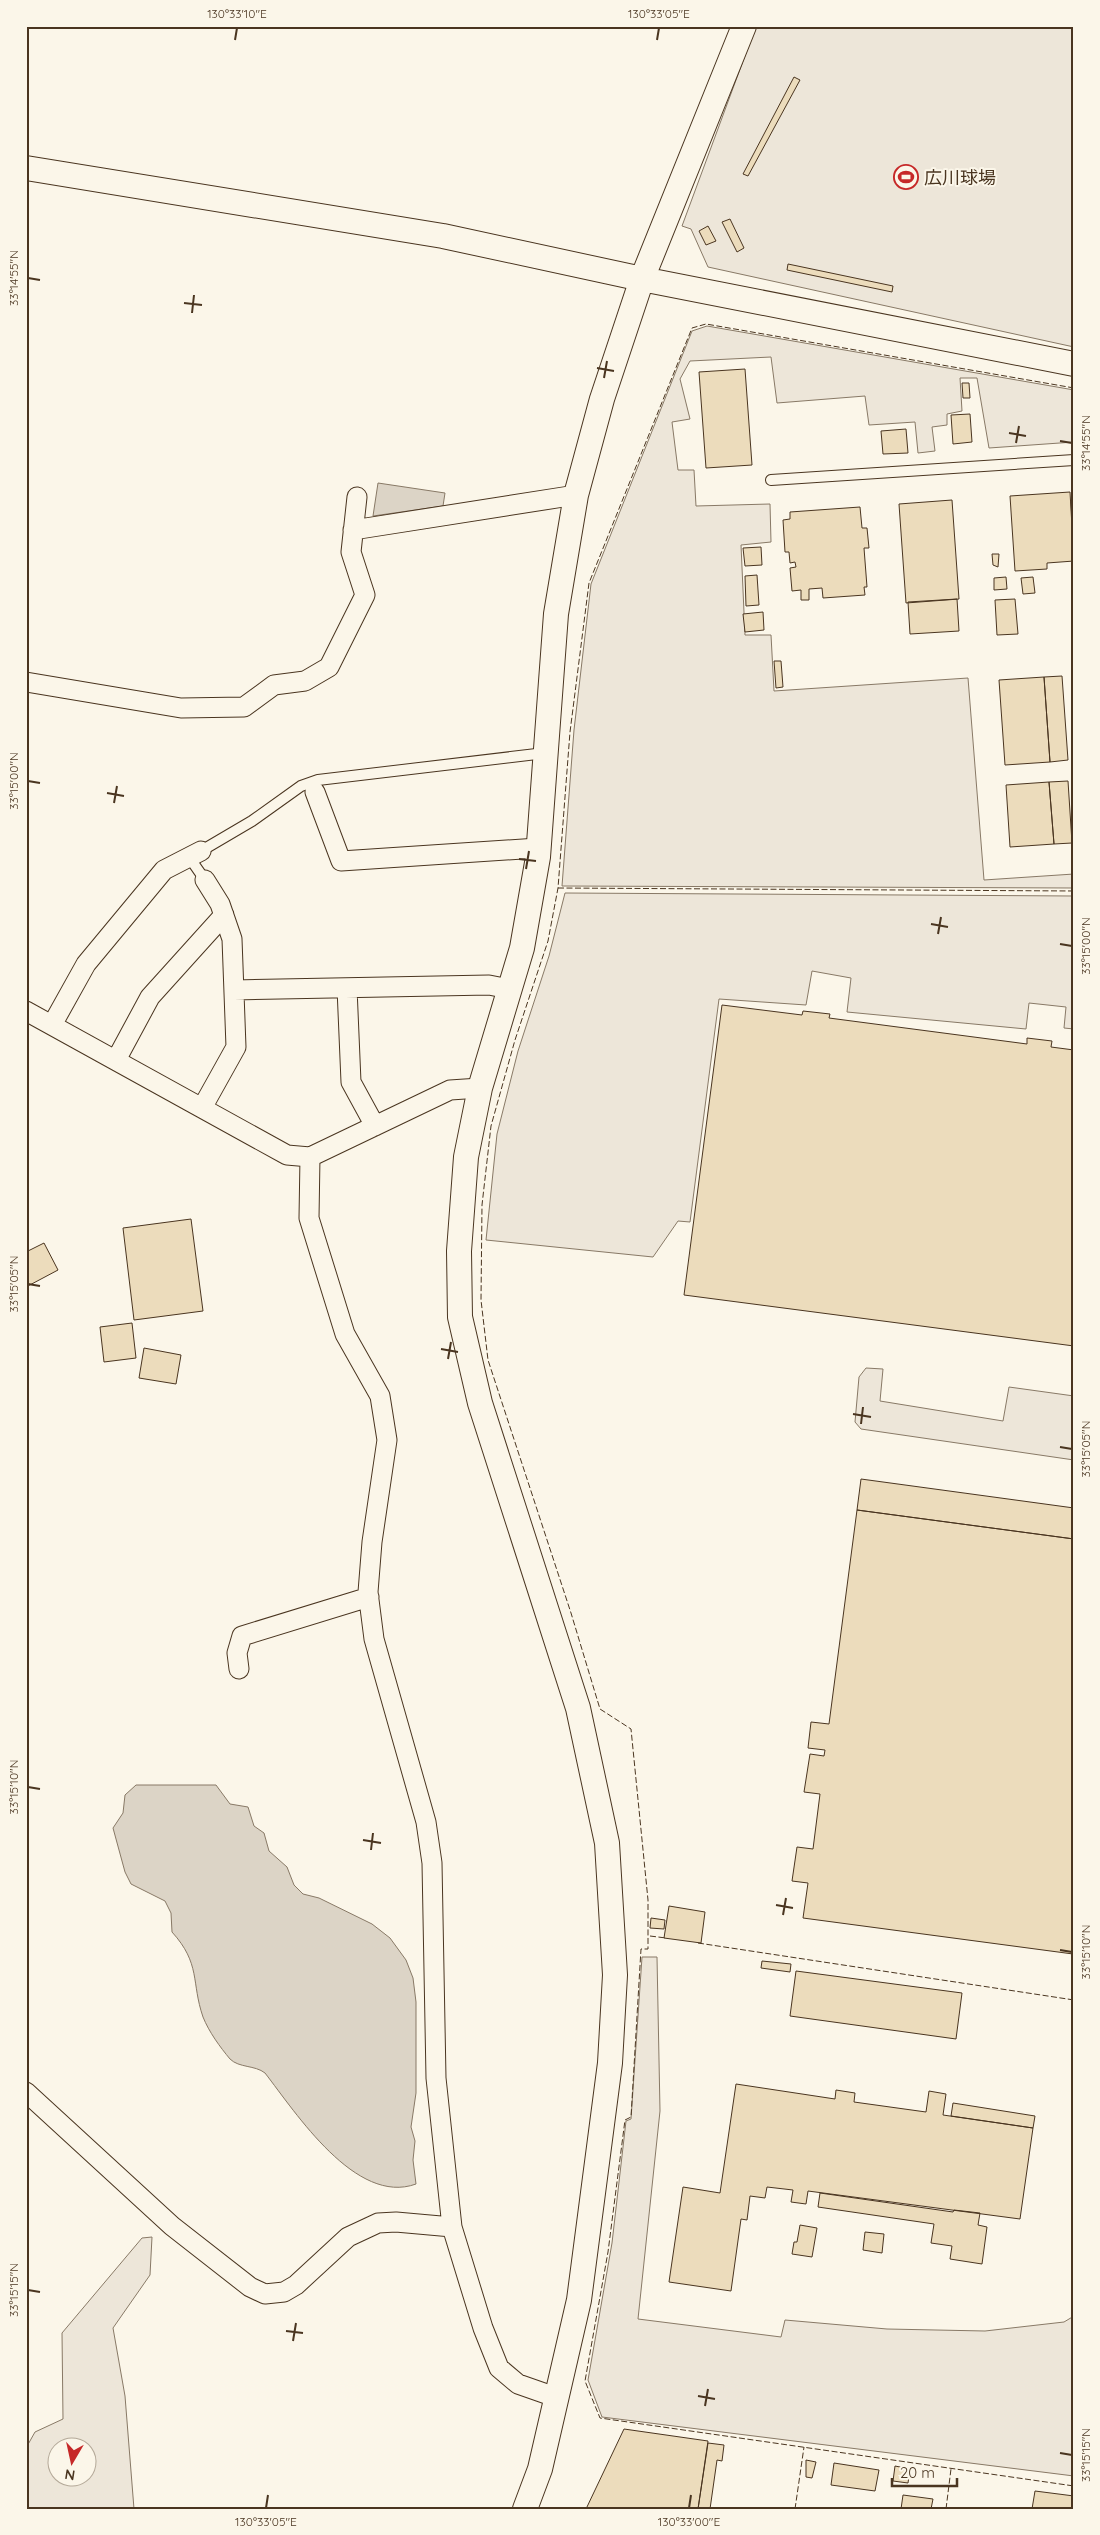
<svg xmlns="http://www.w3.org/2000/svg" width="1100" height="2535" font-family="Quicksand,'Noto Sans JP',sans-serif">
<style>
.green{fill:#ede6d9;stroke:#887966;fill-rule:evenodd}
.water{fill:#dcd4c6;stroke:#887966}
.building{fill:#ecdcbc;stroke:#4a3520}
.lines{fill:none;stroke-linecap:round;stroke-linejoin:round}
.service-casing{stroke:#4a3520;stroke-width:12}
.minor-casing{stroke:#4a3520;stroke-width:21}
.tertiary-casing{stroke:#4a3520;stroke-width:26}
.service{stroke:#fbf6e9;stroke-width:10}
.minor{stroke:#fbf6e9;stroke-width:19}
.tertiary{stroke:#fbf6e9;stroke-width:24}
.fence{stroke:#4a3520;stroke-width:1;stroke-dasharray:6 2.5;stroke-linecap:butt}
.ticks{fill:none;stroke:#4a3520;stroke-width:2}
.labels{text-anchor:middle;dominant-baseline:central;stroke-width:4;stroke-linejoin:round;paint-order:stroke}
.poi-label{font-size:18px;fill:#4a3520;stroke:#fbf6e9;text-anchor:start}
.neatline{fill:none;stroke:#4a3520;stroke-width:2}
.ticks-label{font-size:12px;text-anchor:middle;fill:#4a3520}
</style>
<rect width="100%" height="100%" fill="#fbf6e9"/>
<path class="green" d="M756,26H1074V347L708,267L691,229L682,226Z
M707,326L1074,390V442L989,448L977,378H960L962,411L947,414V425L932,427L935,451L918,453L915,422L869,425L865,396L777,403L771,357L690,361L680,379L690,419L672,422L678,470H694L696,506L770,504L771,542L741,545L745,635H771L774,691L968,678L984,880L1074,874V888L562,886L574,730L591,584L692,331Z
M565,893L1074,896V1029L1064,1028L1066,1007L1029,1003L1026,1029L847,1012L851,978L812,971L806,1005L719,999L690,1222L678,1221L653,1257L486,1240L497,1134L518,1051L549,956Z
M866,1368L883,1369L880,1401L1003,1421L1009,1387L1074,1396V1460L861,1429L855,1422L859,1377Z
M642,1957H657L660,2111L638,2319L781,2337L785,2320L887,2329L985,2331L1064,2322L1074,2316V2476L602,2417L588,2380L612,2243L626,2121L631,2119Z
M152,2237L150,2275L113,2328L125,2396L134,2509H29L26,2502V2448L35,2432L63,2419L62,2333L142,2238ZM58,2448H88V2478H58Z"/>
<path class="water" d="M378,483L445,493L443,506L373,516Z
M136,1785H216L230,1804L248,1807L254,1826L264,1833L269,1851L287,1867L294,1885L303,1894L319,1898L372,1924L390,1938L406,1960L413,1978L416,2002V2093L411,2127L415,2141L413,2160L416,2184C356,2206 296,2113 265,2073C255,2065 239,2068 230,2059C220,2047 209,2032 203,2017C191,1982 201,1964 172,1932L171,1913L165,1901L131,1884L125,1872L113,1828L123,1813L125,1795Z"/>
<path class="building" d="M794,77L800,80L748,176L743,174Z
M730,219L744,248L737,252L722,222Z
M708,226L716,241L706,245L699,231Z
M788,264L893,286L892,292L787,270Z
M745,369L752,465L706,468L699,372Z
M962,383H969L970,398H963Z
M970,414L972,442L953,444L951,415Z
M906,429L908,453L883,454L881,431Z
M1070,492L1074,561L1047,563V569L1015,571L1010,496Z
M952,500L959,599L906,603L899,504Z
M1071,502H1074L1073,538Z
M860,507L862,528H867L869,548H864L867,587H864L865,595L823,598L822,588L809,589V600H801V590L792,591L790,568L796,567L795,562L790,563L789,552H785L783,520L790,519V512Z
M761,547L762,565L745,566L743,548Z
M992,554H999L998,567L993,565Z
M757,575L759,605L746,606L745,576Z
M1006,577L1007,589L994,590V578Z
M1033,577L1035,593L1023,594L1021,578Z
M957,599L959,631L910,634L908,602Z
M1015,599L1018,634L997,635L995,600Z
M763,612L764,630L745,632L743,614Z
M774,661H781L783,687L776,688Z
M1062,676L1068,760L1050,762L1044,677Z
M1044,677L1050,762L1005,765L999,680Z
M1068,781L1072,843L1054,844L1049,782Z
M1049,782L1054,844L1010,847L1006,785Z
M722,1005L802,1015L803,1011L830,1014L829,1018L1027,1044V1038L1052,1041L1051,1047L1074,1050V1346L684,1295Z
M191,1219L203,1311L134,1320L123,1228Z
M44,1243L58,1270L26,1287V1252Z
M132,1323L136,1358L104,1362L100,1327Z
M144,1348L181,1355L176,1384L139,1378Z
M861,1479L1074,1508V1539L857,1510Z
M857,1510L1074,1539L1073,1954L803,1918L808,1883L792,1881L797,1847L813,1849L820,1794L804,1792L810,1754L824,1756L825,1750L808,1748L811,1722L829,1724Z
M669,1906L705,1912L701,1943L664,1938Z
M651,1918L665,1920L664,1929L650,1928Z
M762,1961L791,1964L790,1972L761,1968Z
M796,1971L962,1993L956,2039L790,2016Z
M736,2084L835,2099L836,2090L855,2093L854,2102L926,2112L929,2091L946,2094L943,2115L1033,2128L1020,2219L808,2191L806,2204L791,2202L793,2190L767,2187L765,2198L750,2196L747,2220L741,2219L731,2291L669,2282L683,2187L720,2193Z
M953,2103L1035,2116L1033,2128L951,2116Z
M820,2193L953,2212L954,2210L980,2213L978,2225L987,2227L982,2264L950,2259L952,2246L931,2243L934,2224L818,2207Z
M800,2225L817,2228L812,2257L792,2254L794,2242H797Z
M865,2232L884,2234L882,2253L863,2250Z
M624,2429L708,2441L698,2509H586Z
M708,2443L724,2445L722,2461L717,2460L710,2509H698Z
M806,2460L816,2462L812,2478L806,2477Z
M834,2463L879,2470L875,2491L831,2485Z
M895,2466L910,2469L908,2483L893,2481Z
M1035,2491L1074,2496V2509H1032Z
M903,2495L933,2499L931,2509H901Z"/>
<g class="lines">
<defs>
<path id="service" d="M771,480L1074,460
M201,851L252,821L301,786L318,780L545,753
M189,857L205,880"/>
<path id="minor" d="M353,530L576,495
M26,682L181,708L244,707L274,685L305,681L329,667L365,595L351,552L357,497
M315,792L341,861L538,848
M347,988L351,1082L375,1126
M234,990L489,985L509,989
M26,1011L287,1155L310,1157L450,1090L480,1088
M52,1025L86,964L164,870L201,851
M116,1060L150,997L224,915
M202,1108L236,1047L232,939L220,904L205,880
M310,1157L309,1218L345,1334L380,1396L387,1440L372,1542L368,1592L374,1639L426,1822L432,1863L436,2078L452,2227L483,2328L499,2368L518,2384L558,2398
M239,1669L237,1653L242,1636L369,1597
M26,2092L172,2226L250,2287L265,2294L284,2292L296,2285L348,2237L378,2223L396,2222L452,2227"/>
<path id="tertiary" d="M26,168L443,236L642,279L1074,364
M525,2509L540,2469L579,2300L610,2063L615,1975L607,1843L578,1708L480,1403L460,1317L459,1251L466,1157L480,1088L522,948L538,857L556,614L576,495L602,399L642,279L744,26"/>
</defs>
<use href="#service" class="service-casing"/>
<use href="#minor" class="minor-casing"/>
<use href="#tertiary" class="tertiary-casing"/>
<use href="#service" class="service"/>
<use href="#minor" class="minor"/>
<use href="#tertiary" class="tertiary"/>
<path class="fence" d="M1074,388L706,324L692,328L589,583L570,732L558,888L548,941L515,1040L491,1126L482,1205L481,1300L488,1360L571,1613L600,1709L631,1729L648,1900V1949H641L631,2117L625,2120L608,2252L585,2381L600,2418L1074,2486
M558,888L1074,891
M650,1936L666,1938
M698,1943L1074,2000
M795,2509L804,2447
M946,2509L951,2469"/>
</g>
<path class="ticks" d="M235,40L237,28M657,40L659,28M28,278L40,280M184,303L202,305M192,313L194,295M597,368L614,371M604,378L607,361M1009,433L1026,436M1060,441L1072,443M1016,443L1019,426M28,781L40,783M107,793L124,796M114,803L117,786M519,859L536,861M526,869L529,851M931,924L948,927M938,934L941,917M1060,944L1072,946M28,1284L40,1286M441,1349L458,1352M448,1359L451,1342M853,1414L871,1417M861,1424L863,1407M1060,1447L1072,1449M28,1787L40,1789M363,1840L381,1843M371,1850L373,1833M776,1905L793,1908M783,1915L786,1898M1060,1950L1072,1952M28,2290L40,2292M286,2331L303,2333M293,2341L296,2323M698,2396L715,2399M705,2406L708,2389M1060,2453L1072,2455M266,2508L268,2495M689,2508L691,2495"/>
<defs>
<symbol id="stadium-ring" viewBox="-11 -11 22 22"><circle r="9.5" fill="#fbf6e9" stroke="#c62828" stroke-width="1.5"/><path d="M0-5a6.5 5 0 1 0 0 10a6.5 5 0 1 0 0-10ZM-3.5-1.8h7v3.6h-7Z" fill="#c62828"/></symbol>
</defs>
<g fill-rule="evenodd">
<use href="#stadium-ring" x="892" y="163" width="28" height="28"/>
</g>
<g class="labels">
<g class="poi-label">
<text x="924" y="177">広川球場</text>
</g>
</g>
<rect width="1100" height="2535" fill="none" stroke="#fbf6e9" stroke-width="55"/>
<g transform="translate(72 2462) rotate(189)"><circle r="24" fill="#fbf6e9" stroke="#b4a999"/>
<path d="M0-4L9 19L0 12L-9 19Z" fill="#c62828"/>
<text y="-8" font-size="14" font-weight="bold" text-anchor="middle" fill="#4a3520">N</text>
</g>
<path d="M892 2478v8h65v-8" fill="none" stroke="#4a3520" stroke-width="2.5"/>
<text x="900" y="2478" font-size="15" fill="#4a3520" stroke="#fbf6e9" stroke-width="4" paint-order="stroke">20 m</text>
<rect x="28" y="28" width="1044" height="2480" class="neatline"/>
<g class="ticks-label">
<text x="237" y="18">130°33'10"E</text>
<text x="659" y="18">130°33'05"E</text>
<text transform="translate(14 278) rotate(-90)" y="4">33°14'55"N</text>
<text transform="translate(1086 443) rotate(-90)" y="4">33°14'55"N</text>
<text transform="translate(14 781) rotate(-90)" y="4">33°15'00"N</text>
<text transform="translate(1086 946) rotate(-90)" y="4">33°15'00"N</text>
<text transform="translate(14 1284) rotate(-90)" y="4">33°15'05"N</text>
<text transform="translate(1086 1449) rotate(-90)" y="4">33°15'05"N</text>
<text transform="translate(14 1787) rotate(-90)" y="4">33°15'10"N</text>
<text transform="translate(1086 1952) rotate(-90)" y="4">33°15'10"N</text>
<text transform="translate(14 2290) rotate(-90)" y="4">33°15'15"N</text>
<text transform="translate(1086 2455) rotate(-90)" y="4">33°15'15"N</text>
<text x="266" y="2526">130°33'05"E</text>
<text x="689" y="2526">130°33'00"E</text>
</g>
</svg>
